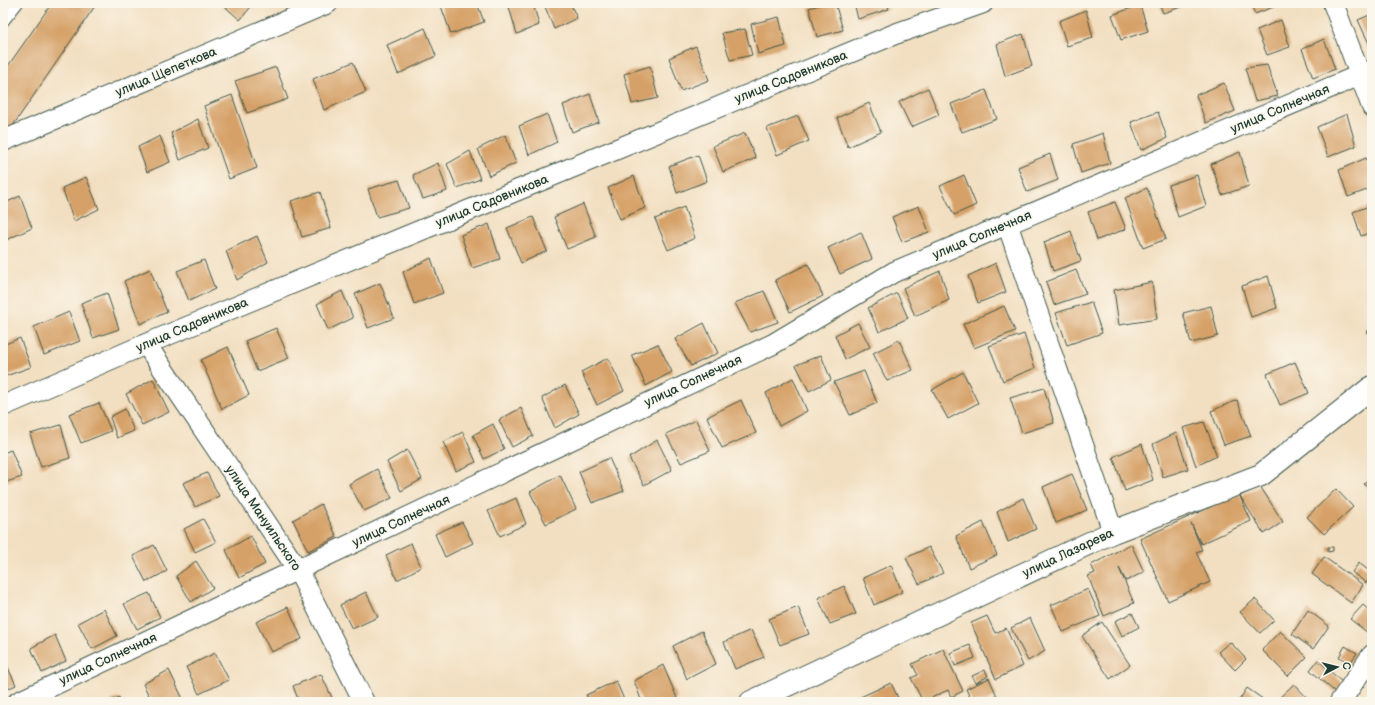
<svg xmlns="http://www.w3.org/2000/svg" width="1375" height="705" font-family="'Balsamiq Sans',sans-serif">
<style>
.building{fill:#d6a168}
.lines{fill:none;stroke-linecap:round;stroke-linejoin:round}
.lane-casing{stroke:#3f5549;stroke-width:12}
.street-casing{stroke:#3f5549;stroke-width:22}
.secondary-casing{stroke:#3f5549;stroke-width:24}
.lane{stroke:#fff;stroke-width:10}
.street{stroke:#fff;stroke-width:20}
.secondary{stroke:#fff;stroke-width:22}
.labels{text-anchor:middle;dominant-baseline:central;stroke-width:3.5;stroke-linejoin:round;paint-order:stroke}
.street-label{font-size:13px;fill:#1f3d34;stroke:#fbf7ec}
</style>
<rect width="100%" height="100%" fill="#fbf7ec"/>
<filter id="ink" filterUnits="userSpaceOnUse"><feTurbulence type="fractalNoise" baseFrequency=".025" numOctaves="2"/><feDisplacementMap in="SourceGraphic" scale="8" xChannelSelector="R" yChannelSelector="G"/><feConvolveMatrix kernelMatrix="1 2 1 2 8 2 1 2 1" color-interpolation-filters="sRGB"/></filter>
<filter id="wash" filterUnits="userSpaceOnUse"><feTurbulence type="fractalNoise" baseFrequency=".012" numOctaves="4" result="noise"/><feDisplacementMap in="SourceGraphic" scale="16" xChannelSelector="R" yChannelSelector="G"/><feGaussianBlur stdDeviation="0.9" result="paint"/><feColorMatrix in="noise" values="0 0 0 0 0 0 0 0 0 0 0 0 0 0 0 0 0 1.4 0 .05"/><feComposite in="paint" operator="in"/></filter>
<g filter="url(#wash)">
<rect width="100%" height="100%" fill="#f2dfc1"/>
<g id="blocks">
<path class="building" d="M52,3H97L10,130L3,125V73Z
M221,3H254L240,20Z
M448,3H477L484,22L451,34L441,6Z
M512,3H533L539,25L517,34L508,4Z
M545,3H570L577,18L554,29L544,4Z
M826,3H835L843,30L817,37L809,8Z
M854,3H887L889,9L858,19Z
M1159,3H1193L1163,13Z
M1250,3H1284L1255,14Z
M1140,5L1148,31L1121,40L1112,15Z
M1086,10L1093,38L1067,46L1059,21Z
M1372,14V50L1358,20Z
M779,17L786,46L758,54L751,24Z
M1281,20L1290,47L1267,55L1257,30Z
M425,28L436,56L398,74L387,45Z
M745,29L752,55L730,60L722,33Z
M1023,34L1032,66L1005,76L997,44Z
M1324,39L1335,69L1313,78L1302,49Z
M696,46L709,80L681,91L669,58Z
M353,62L366,92L324,110L313,79Z
M1267,65L1278,96L1255,101L1245,68Z
M650,66L658,98L632,104L624,74Z
M276,67L288,99L247,113L235,81Z
M1224,83L1235,111L1206,123L1196,95Z
M928,88L939,115L911,127L899,102Z
M986,90L997,119L962,132L951,104Z
M590,94L599,122L572,132L563,105Z
M232,95L257,168L229,179L204,106Z
M869,103L881,132L848,147L837,118Z
M1158,112L1167,138L1141,150L1131,122Z
M547,114L557,142L529,155L519,126Z
M1347,114L1356,146L1328,157L1317,127Z
M798,116L809,141L777,155L767,128Z
M198,119L208,148L180,160L171,133Z
M745,133L756,158L723,172L713,146Z
M1103,133L1110,163L1081,173L1073,144Z
M505,135L516,163L489,176L478,149Z
M160,136L170,162L147,172L138,147Z
M470,151L480,179L457,188L447,164Z
M1240,152L1249,186L1222,195L1211,164Z
M1050,154L1058,180L1027,192L1018,167Z
M698,155L707,181L677,193L669,166Z
M1366,158L1372,174V188L1348,197L1339,170Z
M438,163L447,191L423,199L413,175Z
M964,175L976,205L954,215L940,186Z
M1197,175L1206,206L1178,217L1169,185Z
M634,176L645,208L620,219L608,188Z
M86,177L99,209L74,221L62,188Z
M399,180L409,208L377,217L368,189Z
M1147,188L1166,239L1143,248L1125,198Z
M320,192L331,228L302,237L291,201Z
M20,196L32,228L6,240L3,232V204Z
M1115,202L1126,229L1097,240L1088,212Z
M583,204L596,237L567,249L554,217Z
M1372,205V232L1361,236L1353,212Z
M919,206L929,232L902,242L892,217Z
M684,207L695,238L668,250L655,219Z
M533,217L547,251L521,263L507,228Z
M489,224L500,259L472,268L461,235Z
M1071,231L1081,261L1053,271L1044,242Z
M861,232L872,259L840,274L828,248Z
M257,236L268,262L237,280L226,251Z
M431,258L443,293L414,304L403,272Z
M204,260L215,289L189,301L177,271Z
M996,263L1006,292L978,303L968,276Z
M808,264L823,296L790,312L775,280Z
M150,269L167,312L140,324L124,281Z
M1076,270L1086,294L1054,305L1046,282Z
M940,271L949,300L915,316L903,288Z
M1268,276L1277,308L1251,317L1242,286Z
M1152,282L1157,319L1119,325L1114,290Z
M380,283L394,318L368,328L355,294Z
M342,291L353,318L328,330L317,304Z
M764,291L778,322L750,332L735,303Z
M107,293L119,329L93,338L81,303Z
M897,293L908,318L879,332L868,308Z
M1091,302L1102,333L1067,345L1056,313Z
M1004,306L1015,331L974,348L963,324Z
M1211,306L1218,336L1191,343L1183,313Z
M69,312L80,341L44,355L34,327Z
M704,323L718,353L691,366L675,339Z
M858,323L870,347L845,359L835,335Z
M1372,325V337L1367,332Z
M276,328L289,358L257,371L245,341Z
M1024,334L1035,368L1003,381L989,346Z
M20,338L31,367L3,377V345Z
M899,340L913,370L887,381L873,353Z
M658,344L672,372L646,386L632,355Z
M228,347L249,395L222,409L201,360Z
M821,355L831,380L809,391L796,365Z
M608,358L624,391L597,405L581,372Z
M1295,362L1309,393L1280,405L1267,374Z
M864,371L877,403L850,415L834,382Z
M963,372L978,403L948,419L932,390Z
M793,378L807,411L779,426L766,393Z
M153,379L169,412L142,425L126,394Z
M565,385L579,414L555,428L542,398Z
M1044,388L1054,423L1022,433L1010,398Z
M741,400L756,433L722,448L707,417Z
M1237,400L1251,436L1224,445L1211,411Z
M99,403L111,431L81,443L69,414Z
M521,408L533,436L512,447L499,420Z
M125,409L134,431L117,438L110,417Z
M696,420L710,451L681,463L666,434Z
M1204,422L1217,456L1196,466L1183,428Z
M493,424L504,449L484,459L473,435Z
M61,425L70,458L41,467L30,434Z
M463,432L476,462L456,471L443,442Z
M1176,433L1188,469L1163,477L1153,444Z
M657,440L672,470L644,485L629,458Z
M1142,444L1153,480L1125,491L1113,457Z
M11,450L22,477L3,483V453Z
M407,450L422,479L401,491L387,462Z
M609,458L624,491L592,503L579,472Z
M377,469L392,498L364,511L349,484Z
M207,473L219,496L195,507L183,483Z
M1072,474L1087,510L1056,523L1043,487Z
M560,475L576,509L546,524L530,492Z
M1372,477V492L1364,484Z
M1260,486L1283,522L1264,534L1240,496Z
M1336,489L1353,507L1324,534L1307,517Z
M1239,494L1251,521L1201,544L1191,523L1202,550L1196,552L1210,582L1168,601L1140,539Z
M516,498L526,524L500,536L488,511Z
M1023,498L1036,529L1008,542L997,512Z
M321,504L337,537L308,551L293,520Z
M203,519L216,542L195,552L184,529Z
M462,522L473,543L445,557L435,534Z
M983,522L997,555L969,568L956,536Z
M251,536L265,564L239,578L226,550Z
M411,543L421,567L397,580L386,555Z
M1131,544L1144,572L1126,581L1119,568L1134,603L1104,616L1088,576L1095,573L1091,565Z
M154,545L167,571L146,582L133,556Z
M929,547L943,573L919,584L906,558Z
M1328,547H1333V551L1328,552Z
M1324,557L1363,585L1351,603L1312,574Z
M196,561L213,588L191,602L176,576Z
M1359,563L1372,573V575L1366,583L1352,572Z
M891,565L902,592L874,605L863,578Z
M844,586L856,614L830,624L818,598Z
M1088,589L1100,616L1063,632L1051,605Z
M366,592L378,617L352,629L340,605Z
M149,593L160,617L137,629L124,604Z
M1255,599L1274,620L1260,633L1240,612Z
M1363,605L1372,613V626L1368,633L1350,619Z
M288,607L302,639L271,652L256,622Z
M798,607L809,634L780,645L769,619Z
M104,609L117,636L92,649L78,623Z
M1308,610L1329,626L1313,649L1292,634Z
M1132,613L1139,627L1122,636L1115,621Z
M987,616L995,633L1006,628L1023,666L996,679L971,623Z
M1030,618L1045,651L1028,661L1011,628Z
M1102,622L1130,665L1110,679L1082,636Z
M751,630L764,657L735,669L724,642Z
M702,631L716,664L687,679L673,646Z
M1280,631L1307,657L1288,676L1262,650Z
M55,635L66,661L42,673L31,648Z
M1230,642L1246,659L1235,670L1218,652Z
M970,645L975,658L955,666L950,653Z
M1345,646L1357,653L1350,663L1339,657Z
M943,649L963,691L951,697L948,690L923,702L911,678L918,675L912,664Z
M215,653L229,680L199,694L186,667Z
M3,657L16,685L3,691Z
M1318,660L1343,683L1335,692L1310,670Z
M663,665L677,698L667,702H642L634,681Z
M169,670L183,699L177,702H152L143,684Z
M985,670L988,676L976,683L972,676Z
M321,674L334,702H299L293,686Z
M989,678L997,696L983,702H972L966,689Z
M616,681L625,702H590L586,695Z
M891,683L900,702H857L856,699Z
M1294,684L1311,702H1283L1279,698Z
M1247,688L1267,702H1238Z
M119,697L121,702H109Z"/>
</g>
</g>
<g filter="url(#ink)">
<use href="#blocks" fill-opacity="0" stroke="#3f5549" stroke-width="1"/>
<g class="lines">
<defs>
<path id="lane" d="M3,22L18,3"/>
<path id="street" d="M1333,3L1372,107
M3,141L328,3
M1007,223L1113,532
M146,344L298,570L364,702
M3,406L146,344L895,34L983,3
M18,702L773,344L894,272L1372,70
M1340,702L1372,655"/>
<path id="secondary" d="M751,702L1113,532L1261,475L1372,387"/>
</defs>
<use href="#lane" class="lane-casing"/>
<use href="#street" class="street-casing"/>
<use href="#secondary" class="secondary-casing"/>
<use href="#lane" class="lane"/>
<use href="#street" class="street"/>
<use href="#secondary" class="secondary"/>
</g>
</g>
<g class="labels">
<g class="street-label">
<text transform="translate(166 72) rotate(-23)">улица Щепеткова</text>
<text transform="translate(791 77) rotate(-22)">улица Садовникова</text>
<text transform="translate(1280 109) rotate(-23)">улица Солнечная</text>
<text transform="translate(492 201) rotate(-22)">улица Садовникова</text>
<text transform="translate(982 235) rotate(-23)">улица Солнечная</text>
<text transform="translate(192 325) rotate(-23)">улица Садовникова</text>
<text transform="translate(693 381) rotate(-25)">улица Солнечная</text>
<text transform="translate(263 518) rotate(56)">улица Мануильского</text>
<text transform="translate(401 521) rotate(-25)">улица Солнечная</text>
<text transform="translate(1068 553) rotate(-25)">улица Лазарева</text>
<text transform="translate(108 659) rotate(-25)">улица Солнечная</text>
</g>
</g>
<rect width="1375" height="705" fill="none" stroke="#fbf7ec" stroke-width="16"/>
<g transform="translate(1337 667) rotate(83)" stroke="#fbf7ec" stroke-width="3" paint-order="stroke">
<path d="M0-3L7 15L0 10L-7 15Z" fill="#1f3d34"/>
<text y="-6" font-size="11" font-weight="bold" text-anchor="middle" fill="#1f3d34">С</text>
</g>
</svg>
